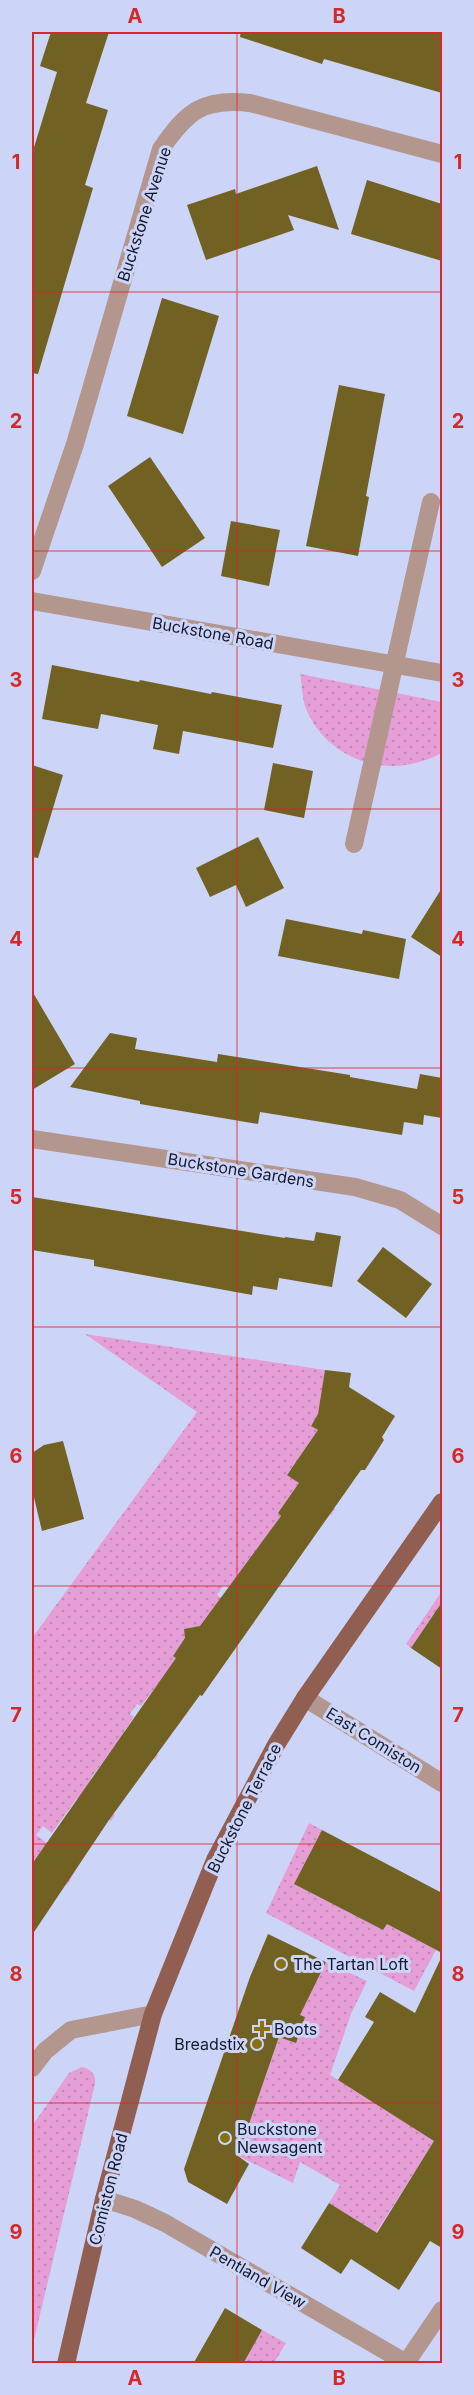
<svg xmlns="http://www.w3.org/2000/svg" width="474" height="2395" font-family="Inter,sans-serif">
<style>
.grass{fill:url(#grass-dots)}
.building{fill:#716123}
.lines{fill:none;stroke-linecap:round;stroke-linejoin:round}
.minor{stroke:#b3968e;stroke-width:18}
.tertiary{stroke:#b3968e;stroke-width:18}
.primary{stroke:#915e52;stroke-width:18}
.grid{fill:none;stroke:#d62828;stroke-width:1.5;stroke-opacity:0.55}
.poi-dot{fill:#877112;stroke:#ccd5f8;stroke-width:2}
.labels{text-anchor:middle;dominant-baseline:central;stroke-width:6;stroke-linejoin:round;paint-order:stroke}
.street-label{font-size:16px;fill:#161a2f;stroke:#ccd5f8}
.poi-label{font-size:16px;fill:#161a2f;stroke:#ccd5f8;text-anchor:start}
.neatline{fill:none;stroke:#d62828;stroke-width:2}
.grid-label{font-size:20px;text-anchor:middle;font-weight:bold;fill:#d62828}
</style>
<defs>
<pattern id="grass-dots" width="8" height="8" patternUnits="userSpaceOnUse" patternTransform="scale(1.5)"><rect width="8" height="8" fill="#e59fd6"/><path d="M2 2h.1M6 6h.1" fill="none" stroke="#c488b8" stroke-width="1.8" stroke-linecap="round"/></pattern>
</defs>
<rect width="100%" height="100%" fill="#ccd5f8"/>
<path class="grass" d="M300,674L442,702V752C436,757 429,759 422,761C376,777 322,753 305,706C302,696 302,684 300,674Z
M85,1334L325,1370L321,1411L311,1425L328,1437L318,1478L296,1462L287,1474L335,1509L331,1515L298,1492L278,1513L281,1516L268,1535L281,1570L288,1575L286,1578L253,1555L229,1588L224,1585L217,1595L237,1609L198,1629L193,1627L188,1629L185,1634L186,1640L173,1655L177,1659L141,1706L137,1704L130,1714L134,1717L124,1731L158,1755L155,1760L122,1736L91,1778L100,1785L91,1798L115,1815L111,1821L77,1798L52,1833L43,1826L36,1835L78,1866L67,1885L34,1861L32,1864V1638L197,1412Z
M442,1591V1602L411,1648L406,1644Z
M309,1823L322,1830L294,1884L383,1930L387,1924L436,1950L414,1991L266,1913Z
M326,1962L367,1981L351,2014L330,2075L360,2093L413,2105L442,2124V2129L365,2250L359,2246L370,2229L329,2203L340,2185L300,2162L293,2183L238,2156L300,1977L315,1984Z
M82,2067C91,2069 96,2074 95,2084L32,2348V2126L69,2073Z
M262,2330L286,2343L274,2363L242,2364Z"/>
<path class="building" d="M51,32H109L86,103L108,110L85,185L93,188L38,374L32,373V154L57,72L40,66Z
M241,32H442V93L324,59L322,64L240,37Z
M317,166L339,230L288,215L294,230L206,260L187,205L235,189L236,194Z
M367,180L442,204V261L351,234Z
M162,298L219,316L183,434L127,416Z
M339,385L385,394L366,496L369,497L358,556L306,546Z
M150,457L205,538L162,567L108,486Z
M231,521L280,530L269,586L221,576Z
M52,665L139,682L140,680L211,694L212,692L282,705L273,748L183,731L179,754L153,749L158,725L101,714L98,729L42,719Z
M273,763L313,771L304,818L264,810Z
M32,765L63,775L38,858L32,857Z
M258,837L284,888L246,907L236,885L210,897L196,868Z
M442,888V957L411,937Z
M286,919L362,934L363,930L406,939L399,979L278,956Z
M32,991L75,1064L32,1090Z
M110,1033L137,1038L135,1049L217,1062L218,1054L350,1075V1077L417,1089L420,1074L442,1078V1118L424,1115L423,1125L404,1122L402,1135L260,1112L258,1124L140,1104V1101L70,1087Z
M32,1197L285,1238V1237L314,1241L316,1232L341,1236L332,1287L279,1278L277,1290L253,1286L252,1295L94,1266V1260L32,1250Z
M383,1247L432,1284L406,1318L357,1281Z
M325,1370L351,1373L349,1387L395,1416L382,1437L384,1440L365,1470H361L202,1696L200,1695L109,1820L32,1935V1864L176,1658L173,1656L185,1638L184,1629L200,1626L281,1516L278,1513L299,1483L287,1475L318,1430L311,1426L318,1414Z
M63,1441L84,1519L42,1531L32,1489V1453L44,1445Z
M442,1602V1669L411,1648Z
M322,1830L442,1893V1953L387,1924L383,1930L294,1884Z
M268,1934L326,1962L300,2015L305,2017L296,2043L279,2037L238,2156L249,2164L227,2204L188,2182L184,2169L250,1977Z
M442,1956V2248L430,2241L399,2290L351,2259L341,2274L301,2248L329,2203L377,2233L434,2141L338,2080L374,2022L365,2017L380,1992L415,2013Z
M225,2308L262,2330L243,2364H193Z"/>
<g class="lines">
<path class="minor" d="M32,571L75,444L161,149C187,111 203,98 250,103L442,154
M32,601L442,673
M354,844L431,502
M32,1139L355,1187L400,1200L442,1226
M305,1698L442,1783
M104,2199L135,2209L165,2223L408,2364
M406,2363L442,2310"/>
<path class="tertiary" d="M32,2068L45,2051L71,2030L153,2014"/>
<path class="primary" d="M66,2364L104,2199L153,2014L215,1860L276,1745L305,1698L442,1502"/>
</g>
<path class="grid" d="M237,32V2364M32,292H442M32,551H442M32,809H442M32,1068H442M32,1327H442M32,1586H442M32,1844H442M32,2103H442"/>
<g class="poi-dot">
<circle cx="281" cy="1964" r="6"/>
<path d="M259 2020h6v6h6v6h-6v6h-6v-6h-6v-6h6z"/>
<circle cx="257" cy="2044" r="6"/>
<circle cx="225" cy="2138" r="6"/>
</g>
<g class="labels">
<g class="street-label">
<text transform="translate(144 214) rotate(-72)">Buckstone Avenue</text>
<text transform="translate(213 633) rotate(10)">Buckstone Road</text>
<text transform="translate(241 1170) rotate(9)">Buckstone Gardens</text>
<text transform="translate(374 1740) rotate(32)">East Comiston</text>
<text transform="translate(244 1808) rotate(-63)">Buckstone Terrace</text>
<text transform="translate(108 2189) rotate(-76)">Comiston Road</text>
<text transform="translate(258 2277) rotate(30)">Pentland View</text>
</g>
<g class="poi-label">
<text x="293" y="1964">The Tartan Loft</text>
<text x="274" y="2029">Boots</text>
<text x="245" y="2044" text-anchor="end">Breadstix</text>
<text x="237" y="2129">Buckstone<tspan x="237" dy="18">Newsagent</tspan></text>
</g>
</g>
<rect width="474" height="2395" fill="none" stroke="#ccd5f8" stroke-width="66"/>
<rect x="33" y="33" width="408" height="2329" class="neatline"/>
<g class="grid-label">
<text x="135" y="23">A</text>
<text x="339" y="23">B</text>
<text x="16" y="169">1</text>
<text x="458" y="169">1</text>
<text x="16" y="428">2</text>
<text x="458" y="428">2</text>
<text x="16" y="687">3</text>
<text x="458" y="687">3</text>
<text x="16" y="946">4</text>
<text x="458" y="946">4</text>
<text x="16" y="1204">5</text>
<text x="458" y="1204">5</text>
<text x="16" y="1463">6</text>
<text x="458" y="1463">6</text>
<text x="16" y="1722">7</text>
<text x="458" y="1722">7</text>
<text x="16" y="1981">8</text>
<text x="458" y="1981">8</text>
<text x="16" y="2239">9</text>
<text x="458" y="2239">9</text>
<text x="135" y="2385">A</text>
<text x="339" y="2385">B</text>
</g>
</svg>
